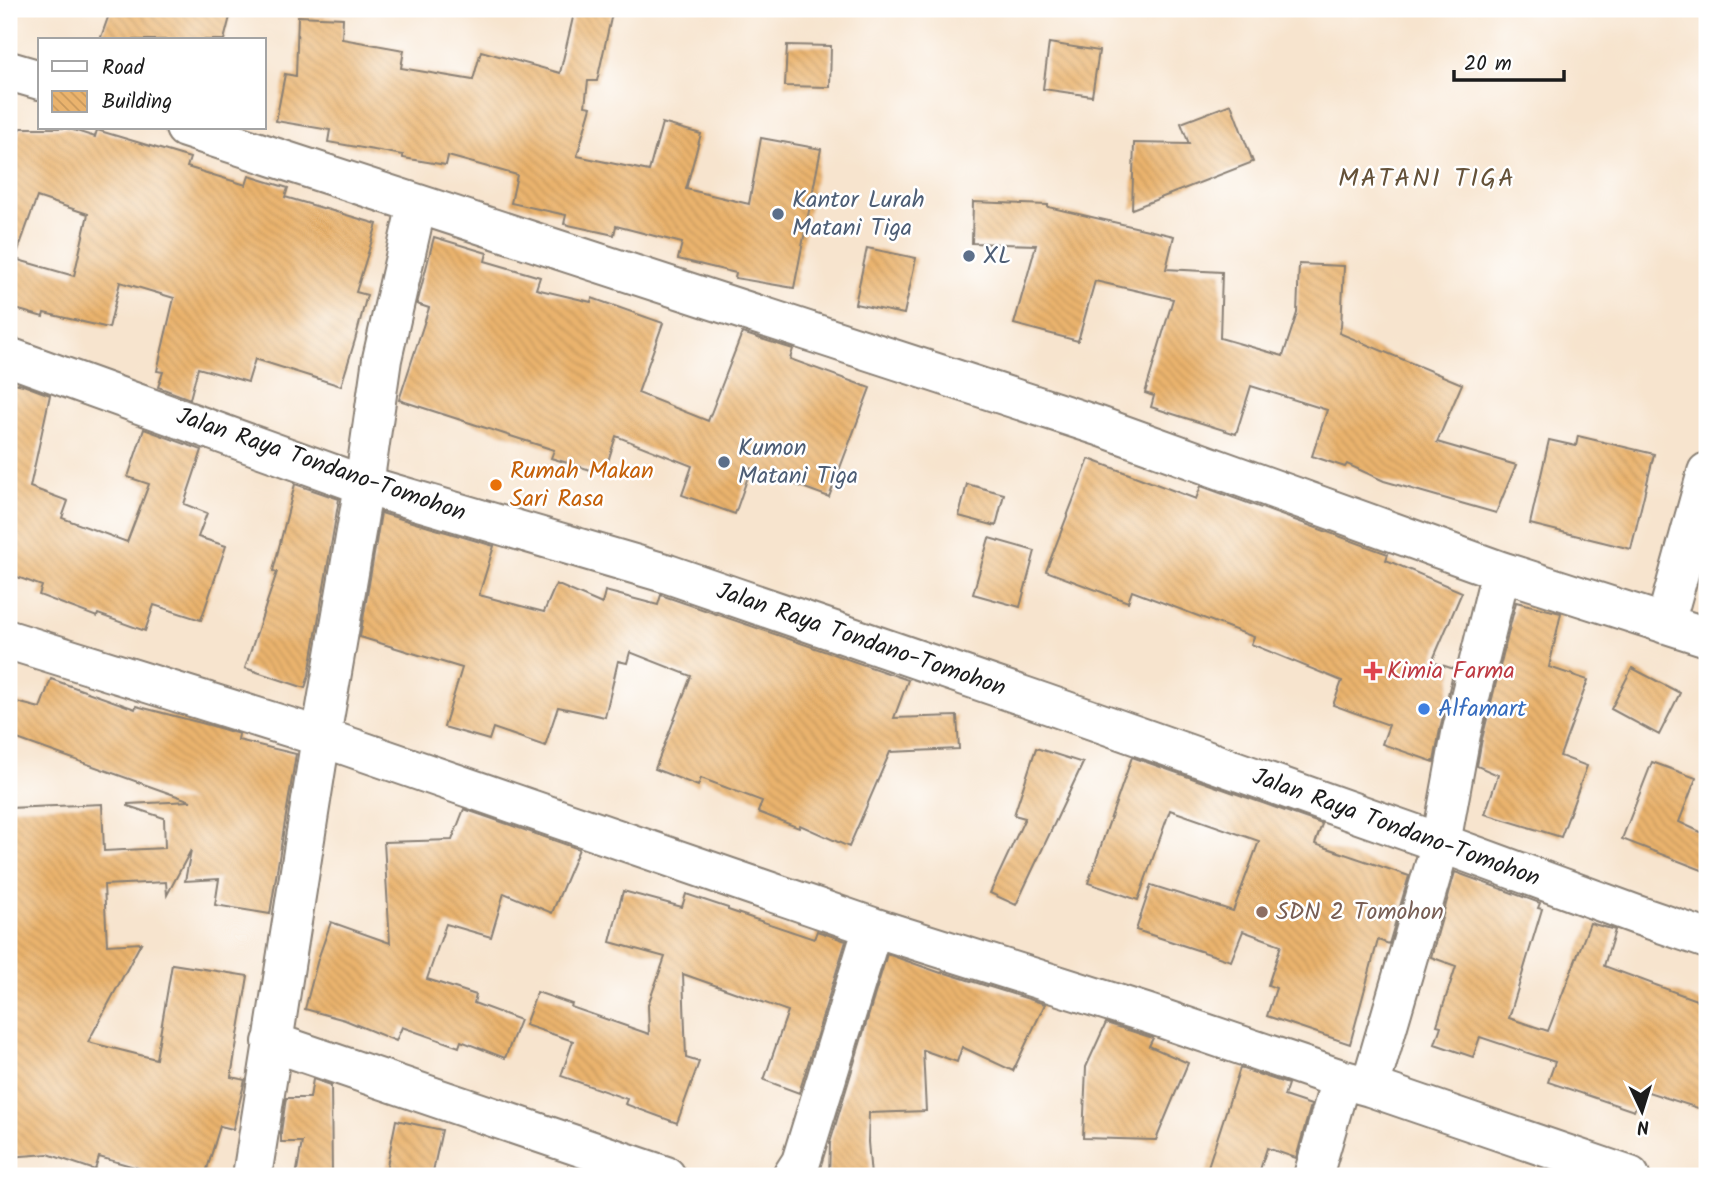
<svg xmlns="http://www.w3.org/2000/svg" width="1716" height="1185" font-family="Kalam,sans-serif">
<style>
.building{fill:url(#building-back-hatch);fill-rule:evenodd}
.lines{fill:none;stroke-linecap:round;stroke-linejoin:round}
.minor-casing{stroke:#8a8075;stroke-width:42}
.trunk-casing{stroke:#8a8075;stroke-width:42}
.minor{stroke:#fff;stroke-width:38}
.trunk{stroke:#fff;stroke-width:38}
.service-dot{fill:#5c6f8a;stroke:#fff;stroke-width:2.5}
.food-dot{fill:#e8710a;stroke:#fff;stroke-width:2.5}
.health-dot{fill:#e0444e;stroke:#fff;stroke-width:2.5}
.shop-dot{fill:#3f7fe0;stroke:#fff;stroke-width:2.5}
.education-dot{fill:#8d6e63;stroke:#fff;stroke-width:2.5}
.labels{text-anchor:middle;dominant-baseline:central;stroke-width:5;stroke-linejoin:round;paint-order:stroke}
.service-label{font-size:24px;fill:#4e5e75;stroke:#fff;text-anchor:start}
.street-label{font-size:24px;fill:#1c1c1c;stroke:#fff}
.food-label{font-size:24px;fill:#c56008;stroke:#fff;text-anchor:start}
.health-label{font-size:24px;fill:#be3a42;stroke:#fff;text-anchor:start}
.shop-label{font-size:24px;fill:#366cbe;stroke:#fff;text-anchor:start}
.education-label{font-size:24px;fill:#785e54;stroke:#fff;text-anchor:start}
.neighbourhood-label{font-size:26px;letter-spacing:2px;fill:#645138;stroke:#fff}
</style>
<defs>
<pattern id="building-back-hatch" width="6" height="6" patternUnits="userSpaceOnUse" patternTransform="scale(1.75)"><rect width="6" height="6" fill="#eab36d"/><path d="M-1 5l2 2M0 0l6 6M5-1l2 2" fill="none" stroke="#c8995e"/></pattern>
</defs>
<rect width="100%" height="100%" fill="#fff"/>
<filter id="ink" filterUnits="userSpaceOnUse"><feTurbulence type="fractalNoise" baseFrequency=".0143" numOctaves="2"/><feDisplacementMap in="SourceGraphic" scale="14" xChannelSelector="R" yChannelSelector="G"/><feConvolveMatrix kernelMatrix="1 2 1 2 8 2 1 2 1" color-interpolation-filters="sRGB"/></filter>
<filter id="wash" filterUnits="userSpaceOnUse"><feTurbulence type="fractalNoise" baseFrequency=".00686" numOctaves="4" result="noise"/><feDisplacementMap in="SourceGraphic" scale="28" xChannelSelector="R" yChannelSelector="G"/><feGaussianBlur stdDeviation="1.57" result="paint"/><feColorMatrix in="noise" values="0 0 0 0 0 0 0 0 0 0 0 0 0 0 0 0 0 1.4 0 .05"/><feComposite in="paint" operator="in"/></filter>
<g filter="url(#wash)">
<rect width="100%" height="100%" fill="#f7e4ce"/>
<g id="blocks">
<path class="building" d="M111,9H232L224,40H100Z
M575,9H613L597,81H588L585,106L591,107L577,156L649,171L662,123L701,134L686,189L749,204L761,138L821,149L794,288L735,278L736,273L678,259L682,243L616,226L614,235L564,224L566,215L511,203L517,175L448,156L446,165L403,158V155L328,142L330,130L276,121L285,74L296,76L298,16L343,18L342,39L404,50L401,68L473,80L481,51L560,73Z
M1049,43L1099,51L1092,96L1043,89Z
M787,45L831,46L830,87L785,86Z
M1231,104L1253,162L1132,209L1134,143L1189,144L1181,123Z
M20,128H67L95,137L97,130L190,158L187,167L246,185L249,176L288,188L285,197L377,224L356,292L367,295L355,340L341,386L255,359L248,382L198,368L190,399L158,387L163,372L157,371L174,298L120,282L109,328L44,313L43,317L9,307V160ZM37,197L88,214L74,276L15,259Z
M973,202L1048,205V207L1174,236L1166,269L1222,272L1220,338L1283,356L1297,313L1299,264L1344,266L1341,327L1339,333L1462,384L1437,442L1516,465L1496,513L1384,481L1347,464L1345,467L1312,456L1327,410L1251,386L1236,434L1151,407L1154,396L1145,393L1173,299L1095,281L1078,341L1014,324L1036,245L972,243Z
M434,237L487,253L485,261L540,277L536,289L591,302L592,298L663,323L638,393L708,421L742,333L793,349L790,359L870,388L829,497L751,468L735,514L682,495L692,466L616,436L604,474L551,458L554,450L399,400L429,308L417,304Z
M867,248L916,258L904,314L855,304Z
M9,382L23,385L50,395L30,487L68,501L62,518L127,542L149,484L128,477L144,429L202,450L184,504L207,513L198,537L226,546L201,620L154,605L145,631L98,614L97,617L39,595L42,586L9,574V533L12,524L9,523Z
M1578,436L1654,454L1631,549L1530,524L1549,440L1576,446Z
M1089,459L1196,499L1201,486L1388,554L1386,560L1462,592L1432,662L1454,669L1440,729L1434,762L1382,744L1389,725L1333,705L1342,681L1251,644L1254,637L1132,591L1128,602L1046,571Z
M295,484L339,499L309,675L305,688L245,668L277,572L273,571Z
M967,484L1004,494L996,526L959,516Z
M381,513L494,546L479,595L544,612L556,584L602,604L605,591L658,605L661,595L908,680L894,718L957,716L959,749L890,752L849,847L800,825L799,828L758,812L762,801L701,778L698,786L655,769L691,676L630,652L627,663L618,661L605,717L558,707L545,746L493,728L489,740L444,727L462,668L360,637Z
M989,538L1035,551L1020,607L973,594Z
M1516,602L1561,613L1549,667L1588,680L1560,756L1587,766L1561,837L1485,814L1498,775L1477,766L1482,739Z
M1632,668L1680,693L1659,735L1611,709Z
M51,679L135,709L136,706L209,725L239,734L238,740L296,754L270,914L215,905L219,879L185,881L191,850L167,895L166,882L104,885L107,945L141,943L88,1042L156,1059L172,964L248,976L231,1077L245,1080L233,1129L220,1126L205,1176H167L99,1157L95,1170L48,1154L9,1157V808L102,804L104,851L165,848L164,818L128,806V804L191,801L9,736V700L40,708Z
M1036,748L1083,763L1016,905L990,893L1025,818L1014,815Z
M1132,757L1322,824L1315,844L1409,876L1389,944L1378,940L1350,1044L1267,1016L1276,988L1268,985L1281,945L1243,931L1231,961L1136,930L1151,885L1233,911L1259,841L1170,810L1138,900L1088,883Z
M1652,762L1696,778L1679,822L1707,835V872L1622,839Z
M464,809L579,849L552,913L504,893L491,937L446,924L427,979L476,995L474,1003L520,1020L505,1058L461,1041L459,1047L402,1027L396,1041L345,1020L305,1009L318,959L331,922L390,943L384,842L452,840Z
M1455,872L1540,903L1538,908L1542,909L1509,1018L1548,1031L1590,923L1615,930L1604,966L1707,1004V1111L1642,1090L1634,1111L1548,1082L1555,1062L1480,1037L1473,1057L1435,1044L1441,1026L1437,1025L1456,966L1431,957Z
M623,891L682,907L686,894L728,908V910L814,939L817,931L846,941L799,1093L764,1080L788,1011L683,974L686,1058L699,1062L677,1123L625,1104L627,1099L561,1076L573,1041L525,1025L537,992L572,1004L571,1007L649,1034L648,1005L665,957L610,942Z
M887,954L941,973L942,972L1045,1004L1013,1071L962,1047L957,1062L923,1050L926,1111L869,1113L868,1142L871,1176H829L830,1143Z
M1106,1023L1153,1038L1149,1046L1188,1063L1156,1140L1083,1138L1086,1067Z
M1240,1068L1288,1084L1284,1096L1311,1105L1296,1158L1267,1148L1258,1176H1205Z
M313,1079L331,1085L332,1176H296L302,1142H281V1132L286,1098H310Z
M396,1120L442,1130L432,1176H385Z"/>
</g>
</g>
<g filter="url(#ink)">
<use href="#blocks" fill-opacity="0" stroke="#8a8075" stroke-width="2"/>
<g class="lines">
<defs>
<path id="minor" d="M9,71L40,80
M185,128L1099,426L1501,571L1707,637
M1665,624L1707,472
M9,640L321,737L873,927L1146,1013L1341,1079L1370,1087L1630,1176
M272,1042L666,1176
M1370,1087L1441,843L1461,734L1501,571
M252,1176L321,737L364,485L382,359L417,204
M792,1176L801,1162L873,927
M1313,1176L1341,1079"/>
<path id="trunk" d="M9,357L364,485L668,574L1044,703L1441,843L1637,915L1707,939"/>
</defs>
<use href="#minor" class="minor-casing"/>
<use href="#trunk" class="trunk-casing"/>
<use href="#minor" class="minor"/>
<use href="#trunk" class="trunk"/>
</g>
</g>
<g class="service-dot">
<circle cx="778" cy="214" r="7"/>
<circle cx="969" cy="256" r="7"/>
<circle cx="724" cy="462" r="7"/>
</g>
<circle class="food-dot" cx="496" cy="485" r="7"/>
<path class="health-dot" d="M1369.5 660.5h7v7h7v7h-7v7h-7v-7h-7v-7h7z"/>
<circle class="shop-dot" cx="1424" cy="709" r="7"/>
<circle class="education-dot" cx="1262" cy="912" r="7"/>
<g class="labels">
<g class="service-label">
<text x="792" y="200">Kantor Lurah<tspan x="792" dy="28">Matani Tiga</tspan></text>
<text x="983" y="256">XL</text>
<text x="738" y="448">Kumon<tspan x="738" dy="28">Matani Tiga</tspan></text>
</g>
<g class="street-label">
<text transform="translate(321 465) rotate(19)">Jalan Raya Tondano-Tomohon</text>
<text transform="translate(861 640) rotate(19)">Jalan Raya Tondano-Tomohon</text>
<text transform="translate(1396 828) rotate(20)">Jalan Raya Tondano-Tomohon</text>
</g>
<g class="food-label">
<text x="510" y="471">Rumah Makan<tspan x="510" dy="28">Sari Rasa</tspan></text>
</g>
<g class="health-label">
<text x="1387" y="671">Kimia Farma</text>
</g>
<g class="shop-label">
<text x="1438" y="709">Alfamart</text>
</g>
<g class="education-label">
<text x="1276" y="912">SDN 2 Tomohon</text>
</g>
<g class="neighbourhood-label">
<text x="1427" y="179">MATANI TIGA</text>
</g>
</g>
<rect width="1716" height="1185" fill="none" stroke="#fff" stroke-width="35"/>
<rect x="38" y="38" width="228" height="91" fill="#ffffff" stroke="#a4a4a4" stroke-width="2"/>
<rect x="52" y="61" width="35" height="10" fill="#ffffff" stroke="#a4a4a4" stroke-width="2"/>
<text x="102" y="74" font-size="21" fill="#1c1c1c">Road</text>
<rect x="52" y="91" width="35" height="21" fill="url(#building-back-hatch)" stroke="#a4a4a4" stroke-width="2"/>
<text x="102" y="108" font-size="21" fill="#1c1c1c">Building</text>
<g transform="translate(1642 1111) rotate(176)" stroke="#ffffff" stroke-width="5" paint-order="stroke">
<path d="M0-5L12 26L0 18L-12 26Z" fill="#1c1c1c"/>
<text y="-10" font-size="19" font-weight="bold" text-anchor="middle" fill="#1c1c1c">N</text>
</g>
<path d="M1454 70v10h110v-10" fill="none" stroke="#1c1c1c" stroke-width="3.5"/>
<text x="1464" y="70" font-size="21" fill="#1c1c1c" stroke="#ffffff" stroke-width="5" paint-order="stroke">20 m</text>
</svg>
